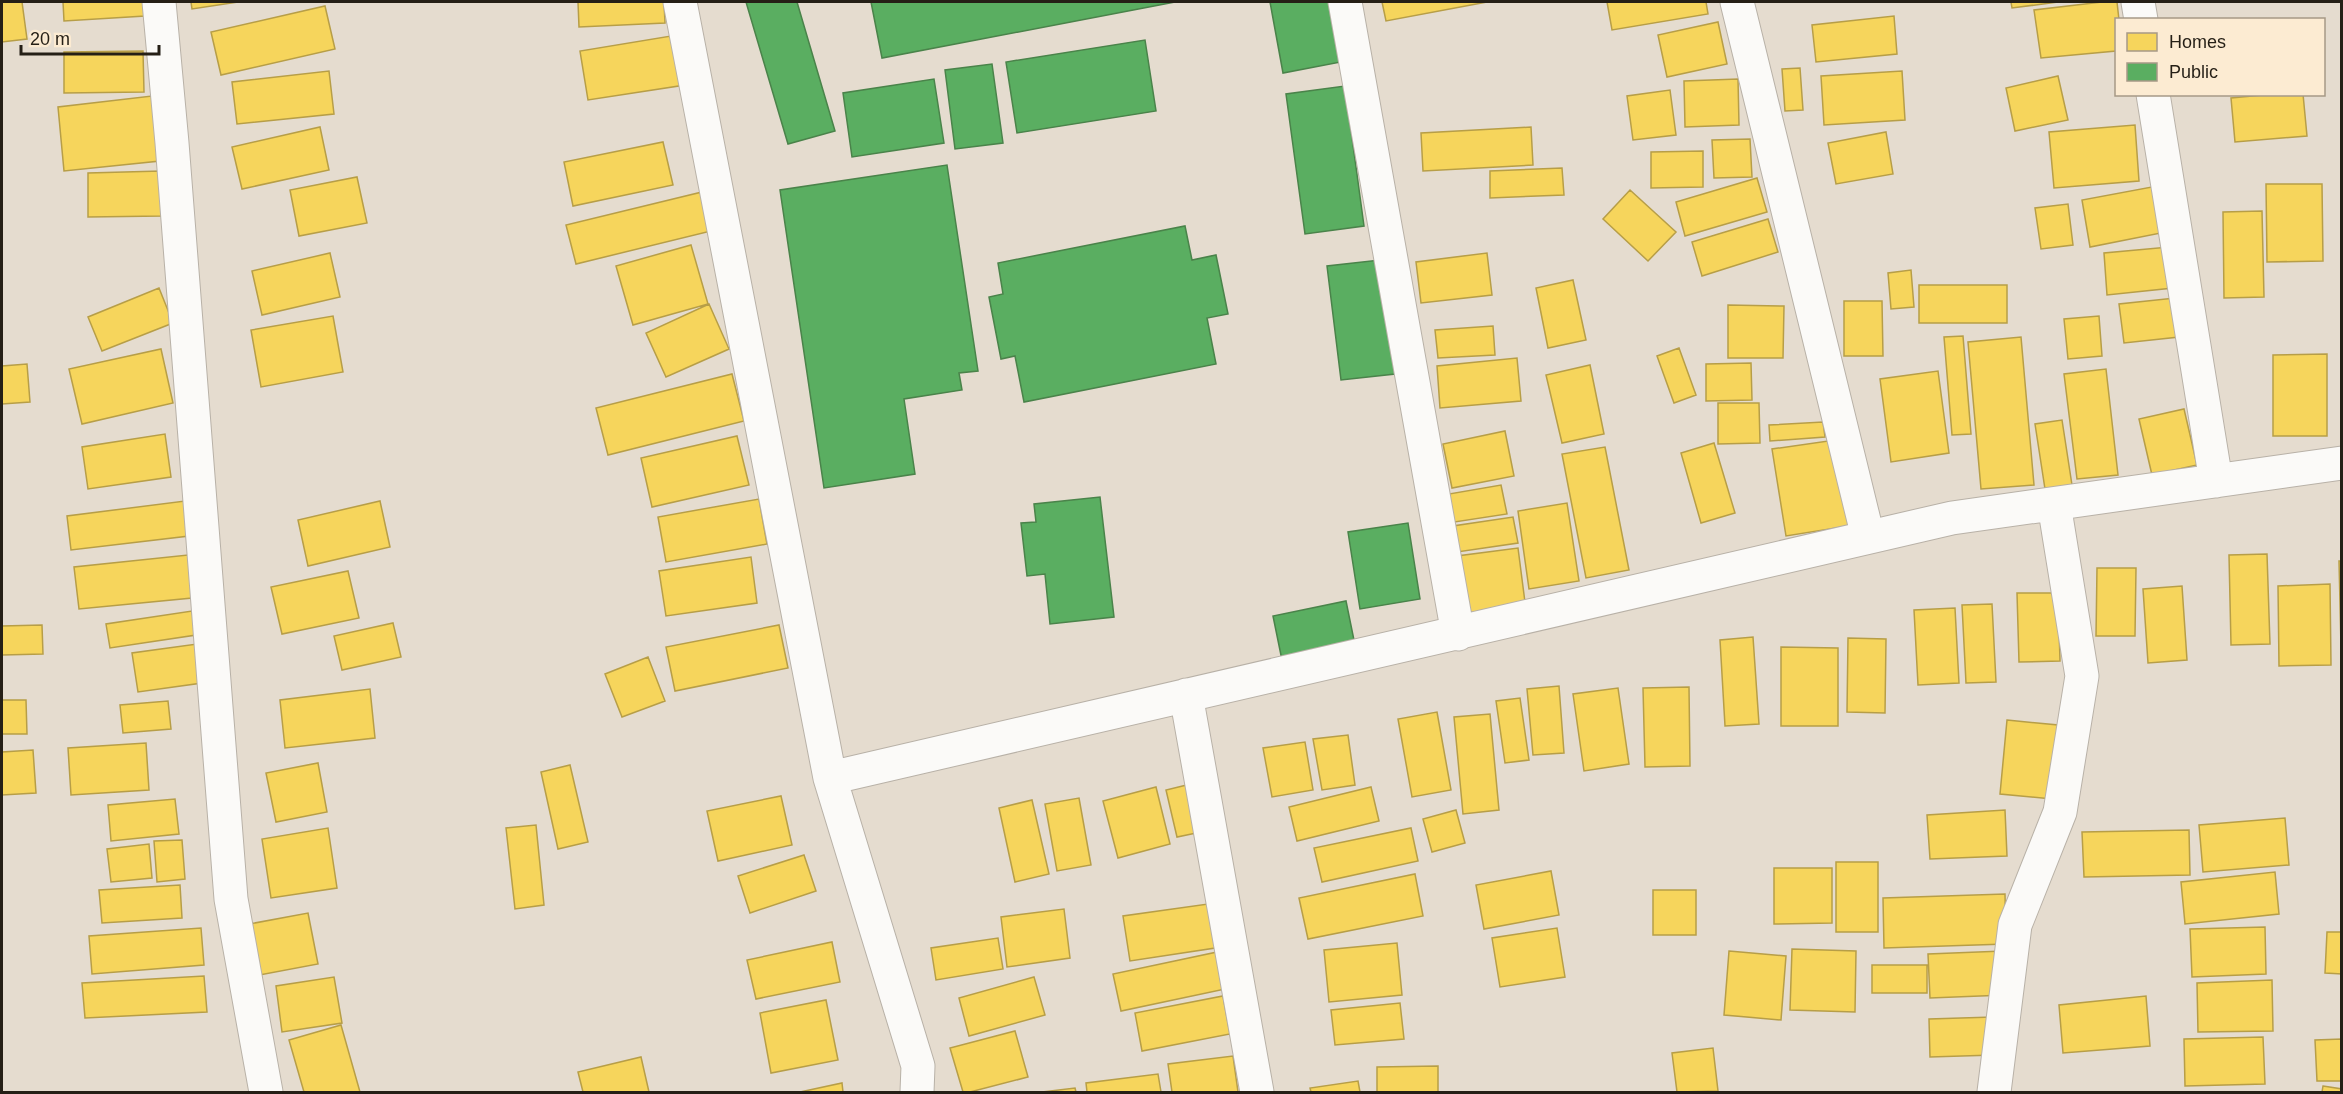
<svg xmlns="http://www.w3.org/2000/svg" width="2343" height="1094" font-family="Helvetica,sans-serif">
<style>
.homes{fill:#f6d55c;stroke:#b79e47;stroke-width:1.5}
.public{fill:#5aae61;stroke:#4a834a;stroke-width:1.5}
.lines{fill:none;stroke-linecap:round;stroke-linejoin:round}
.street-casing{stroke:#b8b1a7;stroke-width:35}
.street{stroke:#fbfaf8;stroke-width:33}
</style>
<rect width="100%" height="100%" fill="#e5dccf"/>
<path class="homes" d="M2,2H22L27,39L2,42Z
M63,2H144L145,16L64,21Z
M191,2H238L192,9Z
M578,2H664L665,23L579,27Z
M1382,2H1487L1386,21Z
M1607,2H1706L1708,14L1612,30Z
M2011,2H2058L2012,8Z
M2102,2H2117L2119,20H2116V51L2041,58L2034,10Z
M325,6L335,49L221,75L211,32Z
M1894,16L1897,54L1816,62L1812,25Z
M1718,22L1727,64L1667,77L1658,35Z
M677,35L685,85L588,100L580,51Z
M143,51L144,92L64,93V52Z
M1800,68L1803,110L1785,111L1782,69Z
M329,71L334,114L237,124L232,82Z
M1902,71L1905,120L1824,125L1821,76Z
M2058,76L2068,120L2015,131L2006,88Z
M1738,79L1739,125L1685,127L1684,81Z
M1670,90L1676,135L1633,140L1627,96Z
M2274,94H2303L2307,136L2235,142L2231,98Z
M152,96L160,161L64,171L58,107Z
M2135,125L2139,181L2054,188L2049,132Z
M320,127L329,170L242,189L232,147Z
M1531,127L1533,165L1423,171L1421,133Z
M1886,132L1893,174L1836,184L1828,143Z
M1750,139L1752,177L1714,178L1712,140Z
M663,142L673,185L573,206L564,162Z
M1703,151V187L1651,188V152Z
M1562,168L1564,195L1490,198V171Z
M161,171L162,216L88,217V173Z
M357,177L367,223L299,236L290,190Z
M1757,178L1767,212L1685,236L1676,202Z
M2266,184H2322L2323,261L2267,262Z
M2157,186L2166,232L2090,247L2082,200Z
M1630,190L1676,232L1648,261L1603,219Z
M702,192L711,231L576,264L566,225Z
M2068,204L2073,245L2041,249L2035,208Z
M2262,211L2264,297L2224,298L2223,212Z
M1768,219L1778,252L1702,276L1692,242Z
M691,245L708,304L633,325L616,266Z
M2169,247L2173,288L2107,295L2104,253Z
M330,253L340,297L262,315L252,271Z
M1487,253L1492,295L1421,303L1416,262Z
M1911,270L1914,307L1891,309L1888,273Z
M1573,280L1586,340L1548,348L1536,288Z
M1919,285H2007V323H1919Z
M159,288L173,323L102,351L88,317Z
M2175,298L2179,337L2124,343L2119,304Z
M1844,301H1882L1883,356H1844Z
M709,304L729,349L666,377L646,333Z
M1728,305L1784,306L1783,358H1728Z
M333,316L343,372L261,387L251,330Z
M2099,316L2102,356L2068,359L2064,319Z
M1493,326L1495,355L1438,358L1435,330Z
M1963,336L1971,434L1952,435L1944,337Z
M2021,337L2034,485L1981,489L1968,342Z
M1679,348L1696,395L1674,403L1657,356Z
M161,349L173,403L82,424L69,369Z
M2327,354V436H2273V355Z
M1517,358L1521,401L1440,408L1437,366Z
M1751,363L1752,400L1706,401V364Z
M27,364L30,402L2,404V366Z
M1590,365L1604,434L1562,443L1546,375Z
M2106,369L2118,475L2077,479L2064,374Z
M1938,371L1949,453L1891,462L1880,379Z
M732,374L744,421L608,455L596,408Z
M1718,403H1759L1760,443L1718,444Z
M2184,409L2197,465L2152,475L2139,419Z
M2062,420L2072,485L2045,489L2035,424Z
M1823,422L1825,437L1770,441L1769,425Z
M1505,431L1514,476L1452,488L1443,444Z
M165,434L171,477L88,489L82,447Z
M737,436L749,485L652,507L641,458Z
M1842,439L1855,525L1786,536L1772,449Z
M1714,443L1735,513L1701,523L1681,453Z
M1605,447L1629,570L1586,578L1562,454Z
M1501,485L1507,514L1448,523L1443,495Z
M759,499L767,544L666,562L658,517Z
M185,501L189,536L71,550L67,516Z
M380,501L390,547L308,566L298,520Z
M1567,503L1579,581L1529,589L1518,511Z
M1513,517L1518,543L1457,552L1453,526Z
M1518,548L1526,610L1466,618L1457,556Z
M2267,554L2270,644L2231,645L2229,555Z
M188,555L192,598L79,609L74,567Z
M751,557L757,603L666,616L659,571Z
M2339,561H2342V647H2341Z
M2097,568H2136L2135,636H2096Z
M348,571L359,618L282,634L271,587Z
M2330,584L2331,665L2279,666L2278,586Z
M2182,586L2187,660L2148,663L2143,589Z
M2017,593H2058L2060,661L2019,662Z
M1992,604L1996,682L1966,683L1962,605Z
M1955,608L1959,683L1918,685L1914,610Z
M192,611L196,635L110,648L106,624Z
M393,623L401,657L342,670L334,636Z
M42,625L43,654L2,655V626Z
M779,625L788,668L675,691L666,647Z
M1753,637L1759,724L1725,726L1720,640Z
M1848,638L1886,639L1885,713L1847,712Z
M197,644L202,683L138,692L132,653Z
M1781,647L1838,648V726H1781Z
M648,657L665,701L622,717L605,674Z
M1559,686L1564,753L1533,755L1527,689Z
M1689,687L1690,766L1645,767L1643,688Z
M1618,688L1629,764L1584,771L1573,694Z
M370,689L375,738L285,748L280,700Z
M1520,698L1529,760L1505,763L1496,701Z
M2,700H26L27,734H2Z
M168,701L171,729L123,733L120,705Z
M1437,712L1451,790L1412,797L1398,719Z
M1490,714L1499,810L1463,814L1454,717Z
M2007,720L2058,725L2052,799L2000,794Z
M1348,735L1355,785L1322,790L1313,739Z
M1305,742L1313,790L1272,797L1263,748Z
M146,743L149,790L71,795L68,748Z
M33,750L36,793L2,795V752Z
M318,763L327,812L276,822L266,773Z
M570,765L588,842L558,849L541,772Z
M1195,783L1206,831L1177,837L1166,790Z
M1156,787L1170,844L1118,858L1103,801Z
M1371,787L1379,821L1297,841L1289,807Z
M781,796L792,845L718,861L707,811Z
M1079,798L1091,865L1057,871L1045,804Z
M175,799L179,834L111,841L108,805Z
M1032,800L1049,874L1015,882L999,808Z
M1456,810L1465,843L1432,852L1423,819Z
M2005,810L2007,856L1930,859L1927,815Z
M2285,818L2289,865L2203,872L2199,825Z
M536,825L544,905L515,909L506,828Z
M328,828L337,888L271,898L262,839Z
M1411,828L1418,861L1322,882L1314,848Z
M2189,830L2190,875L2084,877L2082,832Z
M182,840L185,879L157,882L154,841Z
M149,844L152,878L111,882L107,849Z
M804,855L816,891L750,913L738,876Z
M1836,862H1878V932H1836Z
M1774,868H1832V923L1774,924Z
M1551,871L1559,915L1484,929L1476,885Z
M2275,872L2279,914L2185,924L2181,882Z
M1415,874L1423,916L1308,939L1299,898Z
M180,885L182,918L102,923L99,890Z
M1653,890H1696V935H1653Z
M2005,894L2006,944L1884,948L1883,898Z
M1208,904L1215,948L1130,961L1123,916Z
M1064,909L1070,958L1007,967L1001,917Z
M308,913L318,964L254,976L244,925Z
M2265,927L2266,974L2192,977L2190,929Z
M201,928L204,965L92,974L89,936Z
M1557,928L1565,977L1500,987L1492,938Z
M2327,932H2342V974L2325,973Z
M998,938L1003,969L936,980L931,948Z
M832,942L840,982L756,999L747,960Z
M1397,943L1402,995L1329,1002L1324,950Z
M1792,949L1856,951L1855,1012L1790,1010Z
M1222,951L1230,988L1121,1011L1113,974Z
M1729,951L1786,956L1781,1020L1724,1015Z
M2003,951L2005,995L1930,998L1928,954Z
M1872,965H1927V993H1872Z
M204,976L207,1012L85,1018L82,983Z
M334,977L342,1023L282,1032L276,986Z
M1034,977L1045,1015L969,1036L959,998Z
M2272,980L2273,1031L2198,1032L2197,983Z
M1223,996L1230,1034L1142,1051L1135,1013Z
M2146,996L2150,1046L2063,1053L2059,1005Z
M826,1000L838,1060L771,1073L760,1013Z
M1400,1003L1404,1039L1335,1045L1331,1010Z
M1993,1017L1994,1055L1930,1057L1929,1019Z
M341,1025L360,1092H304L289,1040Z
M1015,1031L1028,1077L970,1092H963L950,1048Z
M2263,1037L2265,1084L2185,1086L2184,1039Z
M2342,1039V1081H2317L2315,1040Z
M1713,1048L1718,1091L1677,1092L1672,1053Z
M1233,1056L1238,1092H1172L1168,1064Z
M641,1057L649,1092H583L578,1072Z
M1438,1066V1092H1377V1067Z
M1158,1074L1161,1092H1087L1086,1083Z
M1358,1081L1360,1092H1311L1310,1088Z
M842,1083L843,1092H800Z
M2323,1086L2342,1089V1092H2322Z
M1075,1088L1076,1092H1042Z"/>
<path class="public" d="M746,2H797L835,131L788,144Z
M871,2H1175L882,58Z
M1270,2H1335L1346,61L1283,73Z
M1145,40L1156,111L1017,133L1006,62Z
M992,64L1003,143L955,149L945,70Z
M934,79L944,143L852,157L843,93Z
M1345,86L1364,226L1305,234L1286,94Z
M947,165L978,371L959,373L962,390L904,399L915,474L824,488L780,190Z
M1185,226L1192,260L1216,255L1228,314L1207,318L1216,364L1024,402L1015,356L1001,359L989,297L1003,294L998,263Z
M1380,260L1395,374L1341,380L1327,266Z
M1100,497L1114,617L1050,624L1045,574L1027,576L1021,523L1036,522L1034,504Z
M1408,523L1420,599L1360,609L1348,532Z
M1346,601L1356,650L1283,665L1273,616Z"/>
<g class="lines">
<defs>
<path id="street" d="M159,2L172,143L231,899L266,1092
M680,2L830,778L918,1066L917,1092
M1345,2L1458,634
M1737,2L1868,537
M2138,2L2141,20
M2153,94L2216,481
M1186,695L1257,1092
M830,778L1952,518L2342,463
M1994,1092L2015,925L2060,812L2082,676L2054,504"/>
</defs>
<use href="#street" class="street-casing"/>
<use href="#street" class="street"/>
</g>
<rect width="2343" height="1094" fill="none" stroke="#251f16" stroke-width="6"/>
<rect x="2115" y="18" width="210" height="78" fill="#fcebd2" stroke="#a69987" stroke-width="1.5"/>
<rect x="2127" y="33" width="30" height="18" fill="#f6d55c" stroke="#a69987" stroke-width="1.5"/>
<text x="2169" y="48" font-size="18" fill="#251f16">Homes</text>
<rect x="2127" y="63" width="30" height="18" fill="#5aae61" stroke="#a69987" stroke-width="1.5"/>
<text x="2169" y="78" font-size="18" fill="#251f16">Public</text>
<path d="M21 45v9h138v-9" fill="none" stroke="#251f16" stroke-width="3"/>
<text x="30" y="45" font-size="18" fill="#251f16" stroke="#fcebd2" stroke-width="4.5" paint-order="stroke">20 m</text>
</svg>
